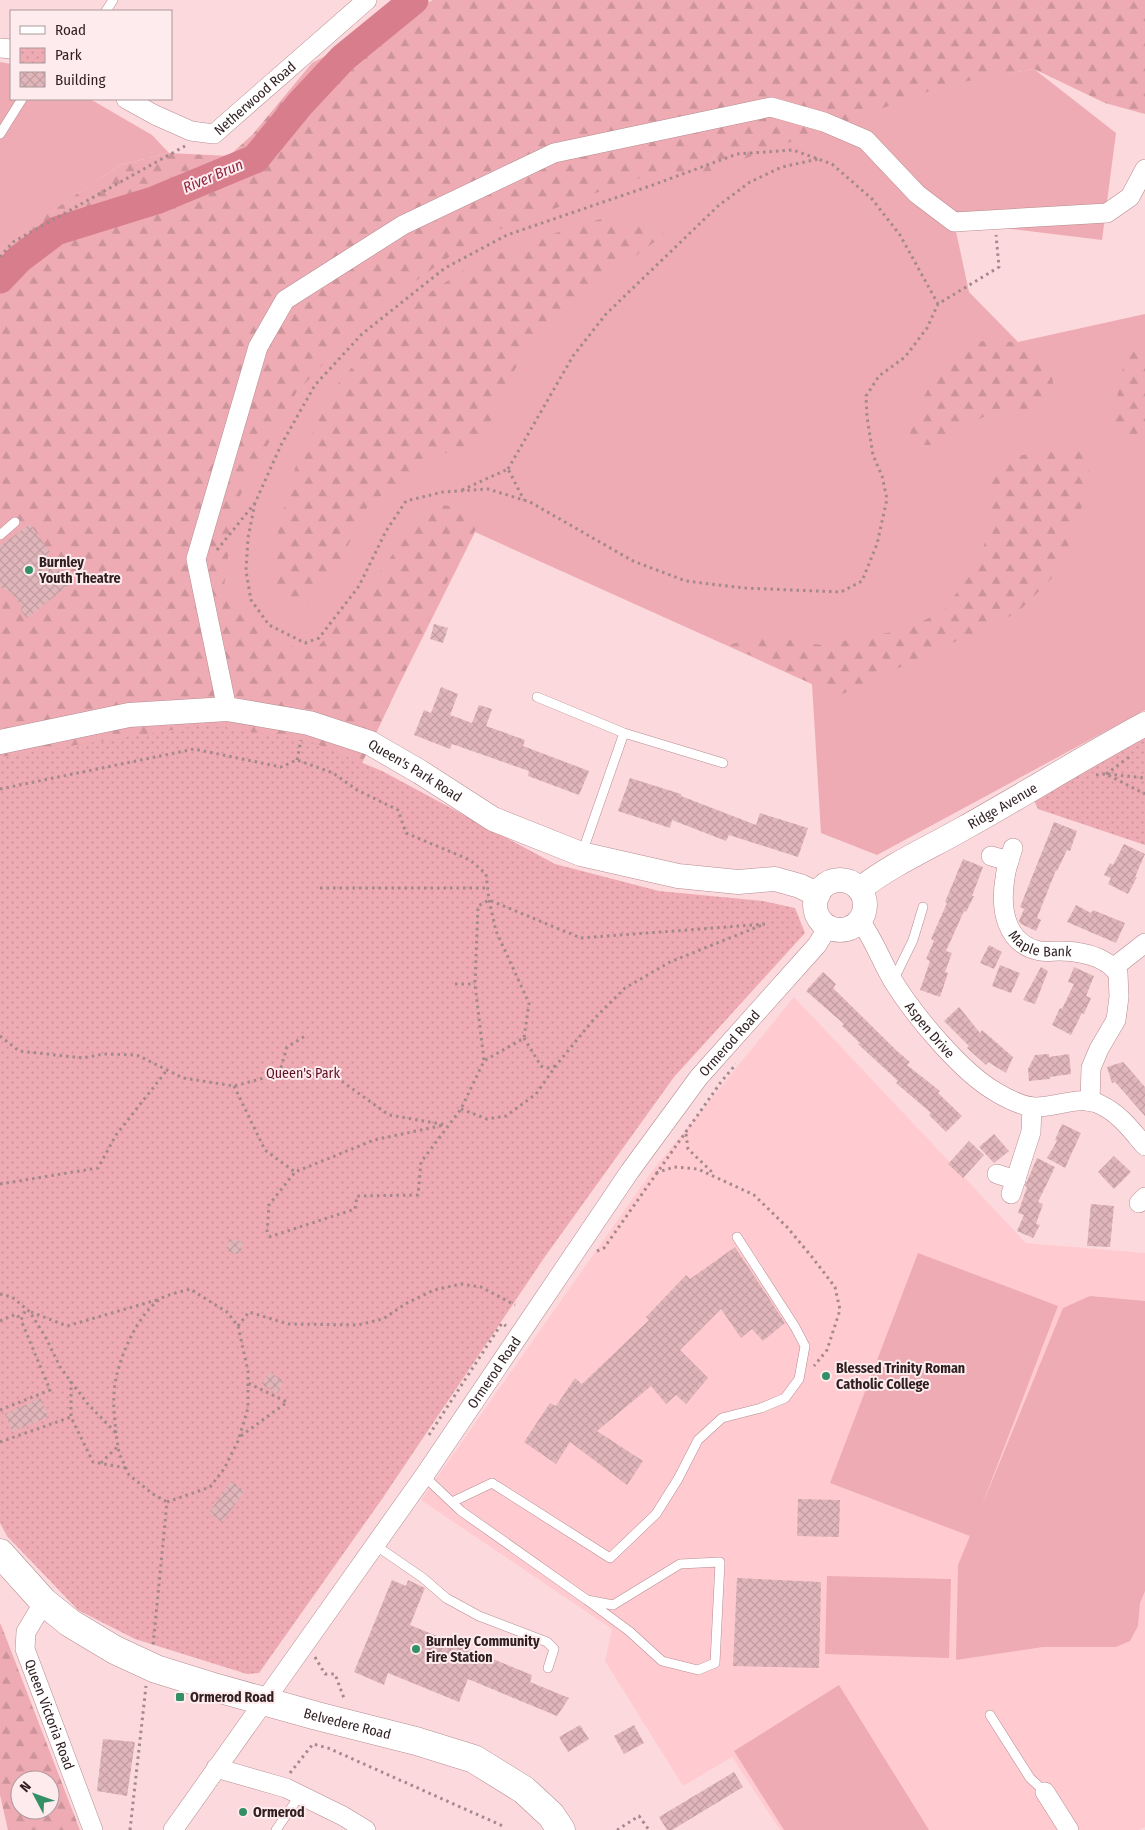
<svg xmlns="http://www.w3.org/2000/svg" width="1145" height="1830" font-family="'Fira Sans Condensed',sans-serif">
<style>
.built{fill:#ffcbd1}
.green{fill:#eeabb3}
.forest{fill:url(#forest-firs);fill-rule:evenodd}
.park{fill:url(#park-dots)}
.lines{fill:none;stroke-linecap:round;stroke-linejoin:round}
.river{stroke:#d77d8b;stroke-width:29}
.building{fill:url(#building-cross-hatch)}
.service-casing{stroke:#b58c91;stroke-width:10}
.minor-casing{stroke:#b58c91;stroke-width:20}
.tertiary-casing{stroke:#b58c91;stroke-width:25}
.trunk-casing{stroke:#b58c91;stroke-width:29}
.path{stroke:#a4898c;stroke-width:3;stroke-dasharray:2.5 4;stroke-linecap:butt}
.service{stroke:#fff;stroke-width:9}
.minor{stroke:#fff;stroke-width:19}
.tertiary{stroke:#fff;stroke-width:24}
.trunk{stroke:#fff;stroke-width:28}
.poi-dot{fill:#338f66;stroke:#fdebed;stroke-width:2}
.labels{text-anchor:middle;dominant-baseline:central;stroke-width:4;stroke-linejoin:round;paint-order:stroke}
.street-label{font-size:14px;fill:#2f1f21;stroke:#fdebed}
.poi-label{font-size:14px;font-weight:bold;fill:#2f1f21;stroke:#fdebed;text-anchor:start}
.park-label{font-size:14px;fill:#5f0e25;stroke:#fdebed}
.water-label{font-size:15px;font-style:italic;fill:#902640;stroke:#fdebed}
</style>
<defs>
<pattern id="forest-firs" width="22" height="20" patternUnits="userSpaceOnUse" patternTransform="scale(1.25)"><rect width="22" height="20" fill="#eeabb3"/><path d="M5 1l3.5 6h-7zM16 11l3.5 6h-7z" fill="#cc939a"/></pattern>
<pattern id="park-dots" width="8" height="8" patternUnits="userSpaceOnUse" patternTransform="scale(1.25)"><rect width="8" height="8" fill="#eeabb3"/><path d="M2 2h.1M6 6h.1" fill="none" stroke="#cc939a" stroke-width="1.8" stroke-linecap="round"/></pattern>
<pattern id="building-cross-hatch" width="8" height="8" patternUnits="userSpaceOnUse" patternTransform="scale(1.25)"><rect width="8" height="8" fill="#e1b6bb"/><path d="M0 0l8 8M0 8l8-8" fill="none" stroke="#c19ca0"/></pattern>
</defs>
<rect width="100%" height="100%" fill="#fcd9dd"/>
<path class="built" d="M794,997L1026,1243L1145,1253V1827L1140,1830H780L732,1757L683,1786L605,1661L612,1629L421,1500L652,1171Z"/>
<path class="green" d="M0,62L11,64V99H90L152,135L169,153L120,165L10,240L0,251Z
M1034,69L1116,133L1102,240L954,222L969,292L1018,342L1145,314V710L877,855L821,833L812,684L475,532L370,743L129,715L255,310L554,153Z
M918,1253L1058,1306L981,1508L1063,1308L1090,1296L1145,1301V1591L1140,1603L1138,1626L1130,1641L1116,1647H1043L956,1660L958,1565L970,1536L830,1483Z
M827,1576L951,1579L949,1658L825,1654Z
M839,1685L929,1830H784L734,1751Z"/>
<path class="forest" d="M433,0H1145V114L1105,103L1034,69L946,85L711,171L633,179L474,239L374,311L296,393L235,505L223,594L266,637L313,653L370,585L431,503L485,512L445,586L357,774L0,800V251L9,240L120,165L169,153L229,156L253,134L312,63Z
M607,217L665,234L583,295L527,348L498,399L485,440L426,460L368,506L329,583L303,607L275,588L278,529L297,462L337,385L383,330L423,297L478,261L549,235Z
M974,341L1018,342L1049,364L1055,392L1040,409L983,417L936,445H907L916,411L940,368Z
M1128,342L1145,350V437L1110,433Z
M1087,444L1090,483L1060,570L1017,613L840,695L812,684L728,645L763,636L821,645L903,630L942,612L979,564L992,515L988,461Z
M0,1623L3,1630L80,1830H8L0,1795ZM20,1780H50V1810H20Z"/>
<path class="park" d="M1145,724V845L1038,809L1029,790Z
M203,725L307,740L382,771L555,864L659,891L763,901L795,908L805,933L674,1077L544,1258L382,1499L259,1673L247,1674L135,1639L78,1610L7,1536L0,1523V757Z"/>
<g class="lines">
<path class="river" d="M0,279L19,259L56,231L156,200L255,159L300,104L343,58L414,0"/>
</g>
<path class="building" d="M30,524L50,552L46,555L70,584L27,618L21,611V605L9,591L4,590L0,586V546Z
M434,624L448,628L443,643L430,639Z
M441,687L458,694L450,715L472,723L479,705L492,709L486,726L525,740L523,746L589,771L579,795L528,776L529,771L452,744L450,749L414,735L424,710L431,713Z
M630,778L681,794V796L756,825L760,813L808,828L798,857L729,835L726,841L672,820L670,828L618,811Z
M1054,822L1077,831L1070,851L1067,850L1057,871L1056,870L1037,918L1041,920L1036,931L1021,924L1019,921L1024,909L1020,907Z
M1124,844L1145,854L1135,877H1137L1128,894L1108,884L1111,878L1104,875L1110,863L1113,865Z
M963,859L983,867L972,896H974L966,912L964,911L946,951L952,953L945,972L948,973L940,997L920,990L930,961L926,959L934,941L931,939L947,903L945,902Z
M1076,905L1091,913L1093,910L1125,923L1116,943L1067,922Z
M989,945L1002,952L994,969L980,963Z
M1000,965L1020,973L1011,993L992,986Z
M1041,967L1048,971L1035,1004L1023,1000Z
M1074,967L1094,976L1086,996L1091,998L1084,1014L1082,1013L1071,1035L1052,1025L1060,1008L1062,1009L1074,984L1068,982Z
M823,972L836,984L833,988L897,1051L910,1062L907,1065L940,1091L938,1093L962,1116L946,1132L929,1115L931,1113L896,1083L898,1081L858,1044L860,1043L842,1026L844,1024L806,991Z
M959,1007L980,1033L982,1030L1013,1057L1006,1073L988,1062L986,1065L967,1048L969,1046L944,1021Z
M1049,1054V1057L1069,1054L1071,1074L1050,1077V1079L1029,1081L1028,1069L1035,1055Z
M1123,1062L1145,1087V1116L1115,1082L1112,1083L1107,1067Z
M1062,1124L1081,1133L1065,1168L1047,1158L1057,1141L1055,1140Z
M994,1134L1009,1151L994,1163L979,1147Z
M969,1141L984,1155L963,1178L948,1164Z
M1114,1156L1131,1172L1114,1189L1098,1172Z
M1037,1158L1055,1167L1038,1202L1043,1204L1036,1224L1040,1225L1033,1238L1017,1231L1024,1215L1018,1213L1027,1187L1025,1186Z
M1091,1204L1114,1206L1110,1247L1087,1246Z
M229,1239L244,1242L239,1255L227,1251Z
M735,1247L785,1323L763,1341L752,1329L741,1338L721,1309L680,1350L708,1378L686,1404L676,1395L666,1404L651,1386L597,1431L643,1461L627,1485L570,1442L556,1464L524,1442L550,1403L556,1406L575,1378L582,1384L649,1320L646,1317L686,1275L690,1279Z
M269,1372L284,1381L278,1393L262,1385Z
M41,1398L48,1417L12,1432L5,1414Z
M231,1481L245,1491L222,1522L209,1513Z
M798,1499L840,1500L839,1537L797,1536Z
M737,1578L821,1582L819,1668L733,1666Z
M392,1580L406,1586L408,1580L425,1588L410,1625L532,1675L530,1682L569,1698L557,1716L468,1679L459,1702L388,1673L384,1685L354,1672Z
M580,1725L589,1739L568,1752L559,1737Z
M634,1725L644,1743L624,1754L614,1736Z
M103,1739L135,1742L127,1796L97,1791Z
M734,1772L743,1787L672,1830H667L659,1817Z"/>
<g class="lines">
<defs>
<path id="service" d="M106,11L113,0
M0,134L22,99
M0,535L15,522
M537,697L624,733L723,763
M582,853L624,733
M893,981L913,940L923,907
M424,1476L461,1511L587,1600L613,1605L680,1564L720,1562L715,1663L698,1670L662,1661L629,1631L587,1600
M452,1502L492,1483L610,1558L656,1514L678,1479L698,1440L722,1418L761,1408L785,1398L799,1379L805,1346L795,1327L737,1237
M375,1545L423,1578L446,1598L479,1616L547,1642L554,1649L548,1668
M990,1715L1030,1778L1045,1792
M276,1830L300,1795"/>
<g id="minor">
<path d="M0,48L11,49"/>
<path id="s1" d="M126,99L155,115L191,131L214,134L367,0"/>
<path d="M227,709L196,559L258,347L285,300L403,225L554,153L771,107L824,122L866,140L917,194L954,222L1107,213L1130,197L1145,169"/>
<path id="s2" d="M1013,848C1010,858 1006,868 1005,878C1000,908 1005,944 1040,951C1046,952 1053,951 1059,951C1074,951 1094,954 1107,963C1111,965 1115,970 1118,973L1119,997L1116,1020L1099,1049L1091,1068L1090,1102"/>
<path d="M991,856L1009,861"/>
<path id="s3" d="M860,921C874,939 881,961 893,981C914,1015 961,1072 996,1092C1006,1098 1022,1106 1034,1107C1056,1108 1081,1094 1101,1105C1120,1114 1132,1131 1145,1146"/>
<path d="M1113,968L1145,943"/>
<path d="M997,1174L1016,1180"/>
<path d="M1011,1194L1031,1132L1032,1107"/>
<path d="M1139,1203L1145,1197"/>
<path id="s4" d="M44,1602L26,1632L25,1649L93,1830"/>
<path d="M216,1768L286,1788L343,1816L366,1830"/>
<path d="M1045,1792L1069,1830"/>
<path id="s5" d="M173,1830L424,1476L630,1171L699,1077L817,945L828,927"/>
</g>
<g id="tertiary">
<path id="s6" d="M0,742L129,715L227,709L309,723L370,743L420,772L493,819L581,854L678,876L738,882L775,879L800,886L818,895"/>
<circle cx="840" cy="905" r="25"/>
<path id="s7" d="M860,889C892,864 929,848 964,828C1025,794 1084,757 1145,724"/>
</g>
<g id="trunk">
<path id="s8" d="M0,1553L44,1602L70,1623L115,1650L156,1669L217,1688L317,1716L416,1741L474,1759L524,1790L551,1815L561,1830"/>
</g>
</defs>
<use href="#service" class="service-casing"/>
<use href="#minor" class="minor-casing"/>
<use href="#tertiary" class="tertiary-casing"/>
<use href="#trunk" class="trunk-casing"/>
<path class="path" d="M0,257L13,242L185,146
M508,469L573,356L606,314L718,206L750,182L782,167L818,159
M462,490L508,469L524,500
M255,503L248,538L246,571L251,600L269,625L305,643L319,638L359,586L386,531L406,501L443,492L488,489L530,502L633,561L686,581L744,588L841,592L862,581L877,544L887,499L882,476L873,455L867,417L866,396L879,376L905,357L927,328L938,304
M217,550L255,503L281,445L315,385L362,334L445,268L507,235L650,186L737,154L793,150L832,164L872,199L900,235L938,304L999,267L996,235
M297,760L301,740
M1106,774L1132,755
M1108,774L1145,778
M1096,775L1106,774L1145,794
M0,789L194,749L281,767L297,760L333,773L357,790L398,810L406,833L470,860L486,874L489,900L496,931L529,1003L524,1038L484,1061
M320,888H487
M455,984H475
M0,1036L19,1051L83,1058L104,1054L137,1055L183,1078L234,1086L279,1074L333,1075L389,1115L447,1125
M524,1038L541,1066L547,1068L555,1066
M279,1074L287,1047L307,1035
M234,1086L265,1150L295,1172L374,1140L444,1125
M461,1109L487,1119L506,1116L536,1094L558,1063L594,1019L625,988L670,962L762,925
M686,1134L688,1149L714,1174
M656,1173L674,1167L698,1169L754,1195L787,1227L812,1257L835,1287L840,1310L827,1350L814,1366
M0,1184L98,1168L116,1135L167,1070
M267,1232L269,1205L295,1172
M269,1237L355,1209L357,1196L418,1195L421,1162L461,1109L484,1061L475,984L478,906L489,900L581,938L766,924
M597,1251L604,1248L721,1082L736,1064
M0,1294L12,1297L30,1312L46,1338L60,1367L87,1403L116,1433L119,1453L129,1475L153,1494L167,1502
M31,1312L67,1326L160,1299
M0,1321L16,1314L21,1320
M238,1326L249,1312L288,1324L358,1325L383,1319L407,1303L434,1290L461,1284L481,1287L515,1305
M71,1381V1417L93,1462L126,1468
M0,1410L50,1390L21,1320L26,1309
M116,1433C115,1420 113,1407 114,1394C115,1365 136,1316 160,1299C168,1294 181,1292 190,1289L227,1312L238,1326L248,1371V1408L238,1441L224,1469L210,1487L167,1502L153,1646
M429,1435L502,1323L506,1326
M241,1436L287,1402L248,1383
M0,1442L71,1417
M101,1463L118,1446
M315,1657L325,1674H335L345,1701
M290,1773L313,1744L328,1748L503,1826
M130,1830L146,1686
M617,1830L639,1816L649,1830"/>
<use href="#service" class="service"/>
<use href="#minor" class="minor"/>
<use href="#tertiary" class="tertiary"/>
<use href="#trunk" class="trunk"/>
</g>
<g class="poi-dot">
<circle cx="29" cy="570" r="5"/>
<circle cx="826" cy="1376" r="5"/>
<circle cx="416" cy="1649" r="5"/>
<rect x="175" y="1692" width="10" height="10" rx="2.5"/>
<circle cx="243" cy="1812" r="5"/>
</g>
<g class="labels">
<g class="street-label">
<text stroke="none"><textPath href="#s1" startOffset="150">Netherwood Road</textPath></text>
<text stroke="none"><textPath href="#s6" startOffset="430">Queen's Park Road</textPath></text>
<text stroke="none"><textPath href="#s7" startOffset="165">Ridge Avenue</textPath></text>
<text stroke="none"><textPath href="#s2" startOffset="120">Maple Bank</textPath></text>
<text stroke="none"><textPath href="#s3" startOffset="130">Aspen Drive</textPath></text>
<text stroke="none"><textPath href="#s5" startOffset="964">Ormerod Road</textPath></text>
<text stroke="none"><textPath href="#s5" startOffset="559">Ormerod Road</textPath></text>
<text stroke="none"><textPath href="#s4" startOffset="122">Queen Victoria Road</textPath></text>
<text stroke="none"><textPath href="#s8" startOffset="396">Belvedere Road</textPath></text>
</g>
<g class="poi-label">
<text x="39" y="562">Burnley<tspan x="39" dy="16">Youth Theatre</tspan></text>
<text x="836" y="1368">Blessed Trinity Roman<tspan x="836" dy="16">Catholic College</tspan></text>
<text x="426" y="1641">Burnley Community<tspan x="426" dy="16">Fire Station</tspan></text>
<text x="190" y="1697">Ormerod Road</text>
<text x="253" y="1812">Ormerod</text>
</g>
<g class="park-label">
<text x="303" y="1073">Queen's Park</text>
</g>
<g class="water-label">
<text transform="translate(213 176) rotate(-23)">River Brun</text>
</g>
</g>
<rect x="10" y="10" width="162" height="90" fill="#fdebed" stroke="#ab999b"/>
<rect x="20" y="26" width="25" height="8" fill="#ffffff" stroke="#ab999b"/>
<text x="55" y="35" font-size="15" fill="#2f1f21">Road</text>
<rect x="20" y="48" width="25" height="15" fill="url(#park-dots)" stroke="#ab999b"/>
<text x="55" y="60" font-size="15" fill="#2f1f21">Park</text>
<rect x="20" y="72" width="25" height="15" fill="url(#building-cross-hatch)" stroke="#ab999b"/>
<text x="55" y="85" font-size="15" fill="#2f1f21">Building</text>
<g transform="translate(35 1795) rotate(311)"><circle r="24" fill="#fdebed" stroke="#ab999b"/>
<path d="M0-4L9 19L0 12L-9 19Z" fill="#338f66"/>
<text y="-8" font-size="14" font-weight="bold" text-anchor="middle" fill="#2f1f21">N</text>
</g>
</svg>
